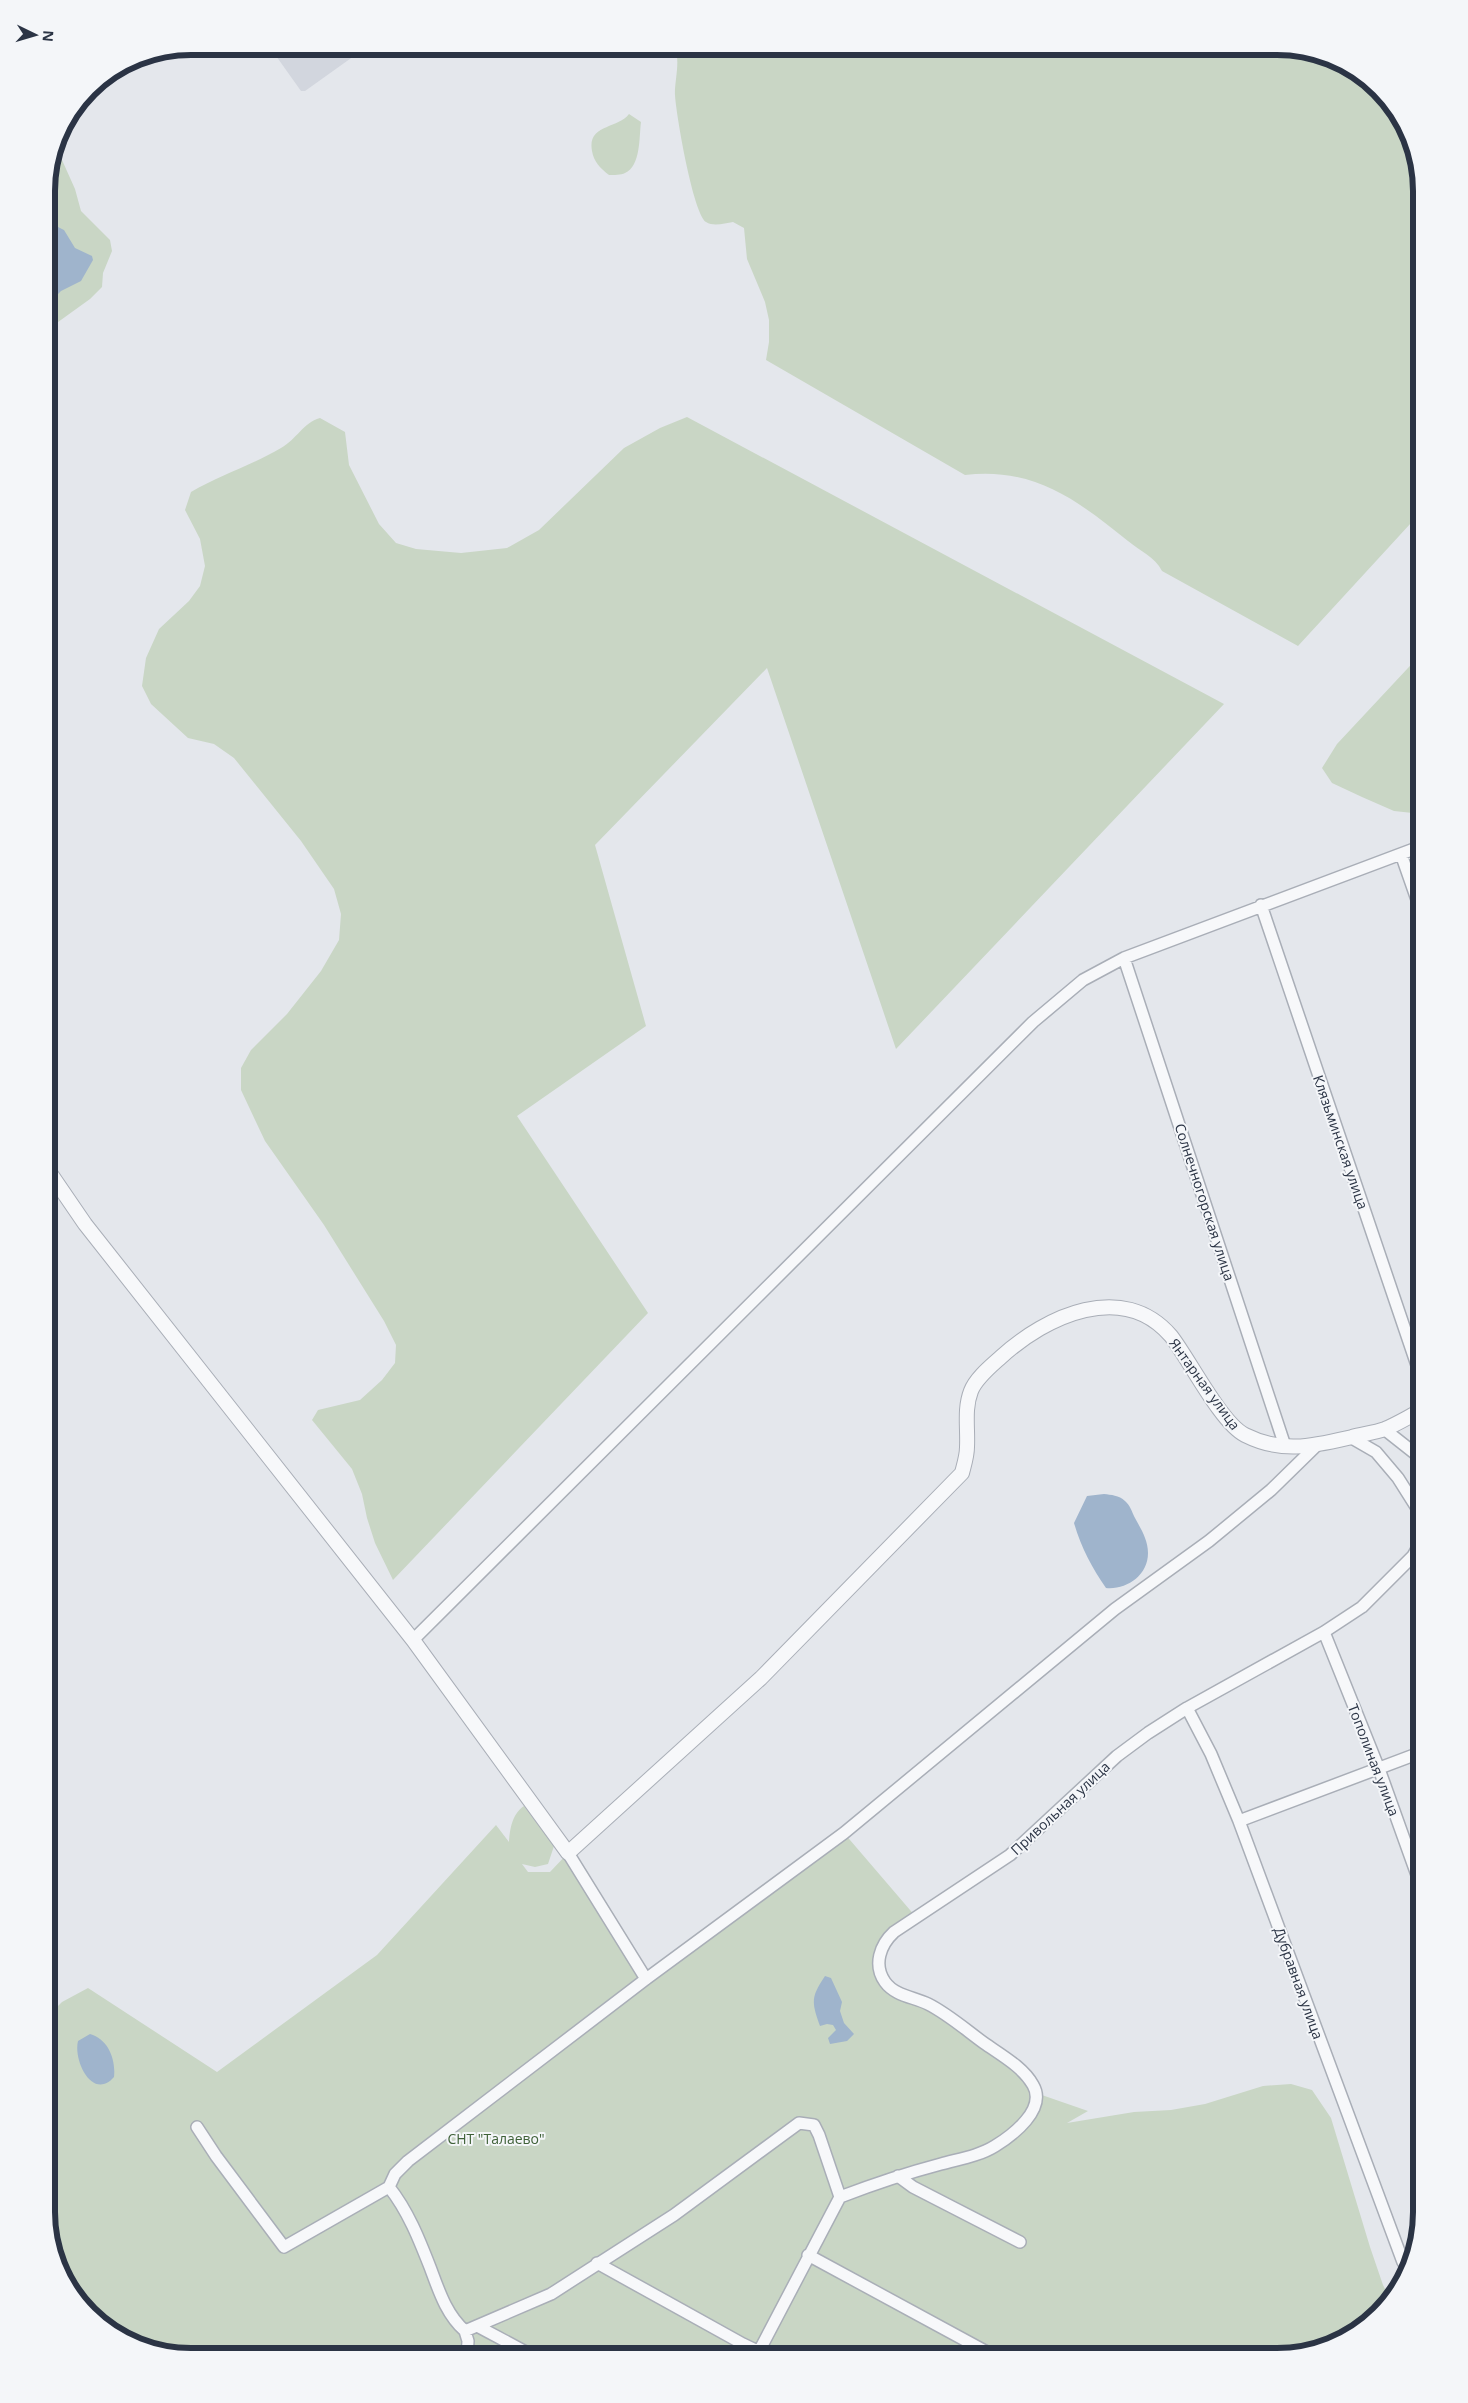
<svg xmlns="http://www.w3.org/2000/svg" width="1468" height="2403" font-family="'Open Sans',sans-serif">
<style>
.built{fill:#d2d6de}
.green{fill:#c9d6c5}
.water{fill:#9fb4cc}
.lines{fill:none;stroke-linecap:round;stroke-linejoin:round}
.minor-casing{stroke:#a9aeb7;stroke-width:14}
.tertiary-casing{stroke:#a9aeb7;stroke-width:16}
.minor{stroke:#f7f8fa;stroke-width:11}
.tertiary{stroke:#f7f8fa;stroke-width:14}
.labels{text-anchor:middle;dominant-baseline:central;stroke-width:4;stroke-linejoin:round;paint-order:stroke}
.street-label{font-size:14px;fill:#2b3445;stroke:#f4f6f9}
.park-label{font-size:14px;fill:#3f6138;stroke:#f4f6f9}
.rim{fill:none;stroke:#2b3445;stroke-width:6}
</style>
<rect width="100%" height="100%" fill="#e4e7ec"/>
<path class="built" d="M269,46H368L305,91H301Z"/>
<path class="green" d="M673,46L1287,47L1357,70L1407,127L1422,191V511L1298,646L1162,571C1155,557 1140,551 1128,541C1077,500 1034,467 965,475L766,360L769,342V320L765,302L747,259L744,228L733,222C725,223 714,227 706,222C693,213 676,114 675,95C674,82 682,56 673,46Z
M629,114L641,122C639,137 641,166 625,173C621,175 614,175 609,175C600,168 594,162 592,151C587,124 618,129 629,114Z
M53,154L62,160L75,189L81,211L110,240L112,251L103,273L102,287L90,299L47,330V182Z
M687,417L1224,704L896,1049L767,668L595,845L646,1026L517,1116L648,1313L393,1580L375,1543L367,1518L362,1494L352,1469L312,1420L318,1410L360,1400L382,1380L395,1363L396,1345L384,1321L324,1225L265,1141L241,1090V1068L251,1050L287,1014L321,971L339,940L341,914L334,889L301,841L234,758L214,744L188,738L151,704L142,686L146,658L159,629L189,601L200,586L205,566L200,539L185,510L191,492C220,475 252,465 281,448C297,439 303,423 320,418L345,432L349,465L379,524L396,543L416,549L461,553L507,548L539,530L624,448L660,428Z
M1422,653V814L1394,811L1362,797L1332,783L1322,768L1337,744Z
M524,1806L554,1846L548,1864L535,1867L522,1864L528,1872H550L568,1853L646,1978L844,1833L916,1917L879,1951L884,1982L1013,2063L1036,2093L1088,2111L1067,2123L1134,2112L1171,2110L1205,2104L1263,2086L1291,2084L1312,2090L1331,2118L1370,2247L1383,2285L1390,2299L1341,2342L1277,2357L182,2356L111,2333L61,2276L46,2212V2018L62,2002L88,1988L217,2072L377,1955L496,1825L509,1842C510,1829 512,1814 524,1806Z"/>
<path class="water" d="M58,227L64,230L75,248L92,256L93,260L81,281L61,291L47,305V254L56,242Z
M1104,1494C1111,1495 1119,1495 1125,1501C1130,1505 1132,1512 1135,1518C1141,1529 1148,1540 1148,1553C1148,1576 1126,1590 1106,1588C1092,1568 1081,1547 1074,1523L1087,1496Z
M825,1976L831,1978L842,2002L840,2011L844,2023L854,2034L847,2041L830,2044L828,2038L836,2030L833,2025L827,2024L820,2026C812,2003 810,1998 825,1976Z
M90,2034C108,2039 116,2059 114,2077C93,2101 73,2061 78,2041Z"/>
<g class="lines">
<defs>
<path id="minor" d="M1401,854L1422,914
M1261,905L1422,1380
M1124,958L1285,1446
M1384,1429L1422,1459
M1350,1437L1376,1452L1398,1478L1422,1516
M1324,1632L1379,1769L1422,1889
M413,1640L1033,1022L1083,980L1124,958L1422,846
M1187,1708L1211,1754L1239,1821L1403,2262
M1239,1821L1422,1752
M568,1853L646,1979
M197,2127L216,2156L284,2247L389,2187L395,2174L408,2161L646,1979L844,1833L1115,1609L1209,1541L1271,1490L1316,1446
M898,2176L913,2187L1020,2242
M389,2187C408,2211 419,2239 430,2267C439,2291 446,2314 465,2331L551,2294L674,2215L799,2123L814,2125L819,2135L840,2197C874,2184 907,2173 941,2164C959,2159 979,2156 995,2146C1013,2135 1047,2109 1033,2085C1023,2067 1001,2055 984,2043C966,2030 948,2014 928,2004C914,1997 895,1996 885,1982C873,1965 880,1945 894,1932L1010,1855L1117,1756L1148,1733L1187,1708L1324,1632L1362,1607L1413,1556L1422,1540
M808,2255L996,2357
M597,2263L743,2344L770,2357
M479,2327L535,2357
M465,2331L468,2341L467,2357
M756,2357L840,2197"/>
<path id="tertiary" d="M46,1167L85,1224L413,1640L568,1853L761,1678L962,1473C964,1465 967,1456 967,1447C968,1428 964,1409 971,1391C976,1378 991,1366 1001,1357C1046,1316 1123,1280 1171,1336C1189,1359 1221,1423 1245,1435C1283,1454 1313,1446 1352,1437C1362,1434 1374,1433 1385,1429C1397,1424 1410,1416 1422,1410"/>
</defs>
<use href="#minor" class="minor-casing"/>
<use href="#tertiary" class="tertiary-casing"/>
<use href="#minor" class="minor"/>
<use href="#tertiary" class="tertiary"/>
</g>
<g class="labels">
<g class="street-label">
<text transform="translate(1341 1142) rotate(71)">Клязьминская улица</text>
<text transform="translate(1205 1202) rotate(72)">Солнечногорская улица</text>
<text transform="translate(1205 1384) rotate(54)">Янтарная улица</text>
<text transform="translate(1374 1760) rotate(69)">Тополиная улица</text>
<text transform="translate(1060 1808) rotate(-43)">Привольная улица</text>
<text transform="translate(1299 1983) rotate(70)">Дубравная улица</text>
</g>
<g class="park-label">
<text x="496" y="2138">СНТ "Талаево"</text>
</g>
</g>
<path d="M0 0H1468V2403H0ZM191 55H1277A136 136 0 0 1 1413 191V2212A136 136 0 0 1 1277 2348H191A136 136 0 0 1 55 2212V191A136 136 0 0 1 191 55Z" fill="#f4f6f9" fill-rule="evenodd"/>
<path class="rim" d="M191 55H1277A136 136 0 0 1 1413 191V2212A136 136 0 0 1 1277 2348H191A136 136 0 0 1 55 2212V191A136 136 0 0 1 191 55Z"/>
<g transform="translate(35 35) rotate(95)" stroke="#f4f6f9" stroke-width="4" paint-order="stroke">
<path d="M0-4L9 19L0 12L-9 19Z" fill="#2b3445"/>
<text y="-8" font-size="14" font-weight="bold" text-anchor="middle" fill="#2b3445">N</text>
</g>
</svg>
